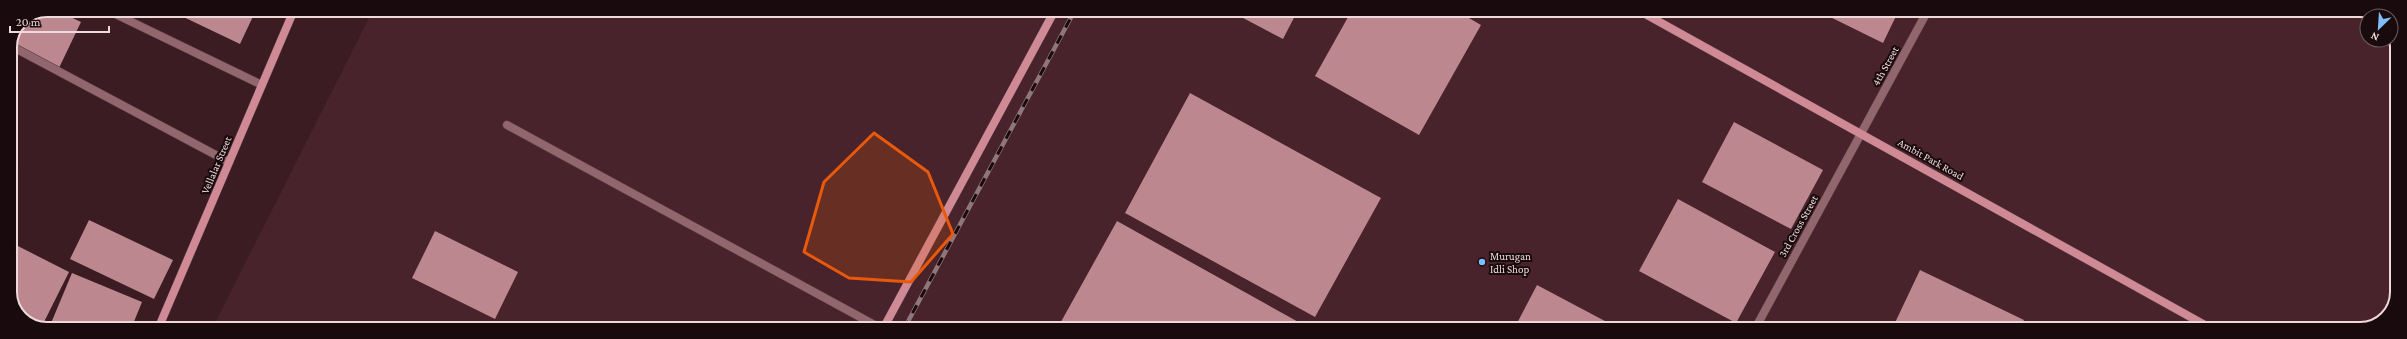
<svg xmlns="http://www.w3.org/2000/svg" width="2407" height="339" font-family="'Crimson Pro',serif">
<style>
.built{fill:#48232b}
.building{fill:#bc878f}
.lines{fill:none;stroke-linecap:round;stroke-linejoin:round}
.street-casing{stroke:#573a40;stroke-width:9}
.secondary-casing{stroke:#573a40;stroke-width:9}
.street{stroke:#92666d;stroke-width:8}
.secondary{stroke:#d08a95;stroke-width:8}
.rail-casing{stroke:#8f767a;stroke-width:4.5}
.rail{stroke:#190b0d;stroke-width:3;stroke-dasharray:9;stroke-linecap:butt}
.marked{fill:#e8590c;fill-opacity:0.2;stroke:#e8590c;stroke-width:3;stroke-linejoin:round}
.poi-dot{fill:#7fbdf9;stroke:#190b0d;stroke-width:1.5}
.labels{text-anchor:middle;dominant-baseline:central;stroke-width:4;stroke-linejoin:round;paint-order:stroke}
.street-label{font-size:11px;fill:#eed9db;stroke:#190b0d}
.poi-label{font-size:11px;fill:#eed9db;stroke:#190b0d;text-anchor:start}
.rim{fill:none;stroke:#eed9db;stroke-width:2}
</style>
<rect width="100%" height="100%" fill="#3a1c22"/>
<path class="built" d="M373,10H2364L2376,16H2367V40H2391V31L2397,43V296L2384,320L2359,329H212Z"/>
<path class="building" d="M48,10H56L81,22L59,68L11,45L21,21Z
M174,10H256L240,44L173,12Z
M1228,10H1298L1283,39Z
M1352,10H1455L1481,25L1419,135L1315,76Z
M1821,10H1899L1883,43L1820,12Z
M1190,93L1381,198L1315,317L1125,213Z
M1734,122L1823,170L1791,229L1702,182Z
M1678,199L1775,252L1736,323L1639,271Z
M89,220L173,260L154,299L70,259Z
M1117,221L1311,329H1057Z
M435,231L518,272L495,319L412,278Z
M10,242L69,272L41,328L21,318L10,296Z
M1920,270L2024,320L2020,329H1892Z
M72,273L142,302L131,329L49,328Z
M1537,285L1620,329H1514Z
M757,322L771,329H754Z"/>
<g class="lines">
<defs>
<path id="street" d="M107,10L262,85
M11,46L229,162
M507,125L882,329
M1755,329L1928,10"/>
<path id="secondary" d="M1638,10L2212,329
M158,329L294,10
M883,329L1055,10"/>
</defs>
<use href="#street" class="street-casing"/>
<use href="#secondary" class="secondary-casing"/>
<use href="#street" class="street"/>
<use href="#secondary" class="secondary"/>
<defs>
<path id="rail" d="M904,329L1075,10"/>
</defs>
<use href="#rail" class="rail-casing"/>
<use href="#rail" class="rail"/>
</g>
<path class="marked" d="M874,133L928,172L953,234L911,282L849,278L804,252L824,182Z"/>
<circle class="poi-dot" cx="1482" cy="262" r="4"/>
<g class="labels">
<g class="street-label">
<text transform="translate(1885 66) rotate(-61)">4th Street</text>
<text transform="translate(1931 159) rotate(29)">Ambit Park Road</text>
<text transform="translate(216 165) rotate(-67)">Vellalar Street</text>
<text transform="translate(1798 226) rotate(-61)">3rd Cross Street</text>
</g>
<g class="poi-label">
<text x="1490" y="256">Murugan<tspan x="1490" dy="13">Idli Shop</tspan></text>
</g>
</g>
<path d="M0 0H2407V339H0ZM47 17H2360A30 30 0 0 1 2390 47V292A30 30 0 0 1 2360 322H47A30 30 0 0 1 17 292V47A30 30 0 0 1 47 17Z" fill="#190b0d" fill-rule="evenodd"/>
<path class="rim" d="M47 17H2360A30 30 0 0 1 2390 47V292A30 30 0 0 1 2360 322H47A30 30 0 0 1 17 292V47A30 30 0 0 1 47 17Z"/>
<g transform="translate(2379 28) rotate(205)"><circle r="19" fill="#190b0d" stroke="#6e5d5f"/>
<path d="M0-3L7 15L0 10L-7 15Z" fill="#7fbdf9"/>
<text y="-6" font-size="11" font-weight="bold" text-anchor="middle" fill="#eed9db">N</text>
</g>
<path d="M10 26v6h99v-6" fill="none" stroke="#eed9db" stroke-width="2"/>
<text x="16" y="26" font-size="12" fill="#eed9db" stroke="#190b0d" stroke-width="3" paint-order="stroke">20 m</text>
</svg>
